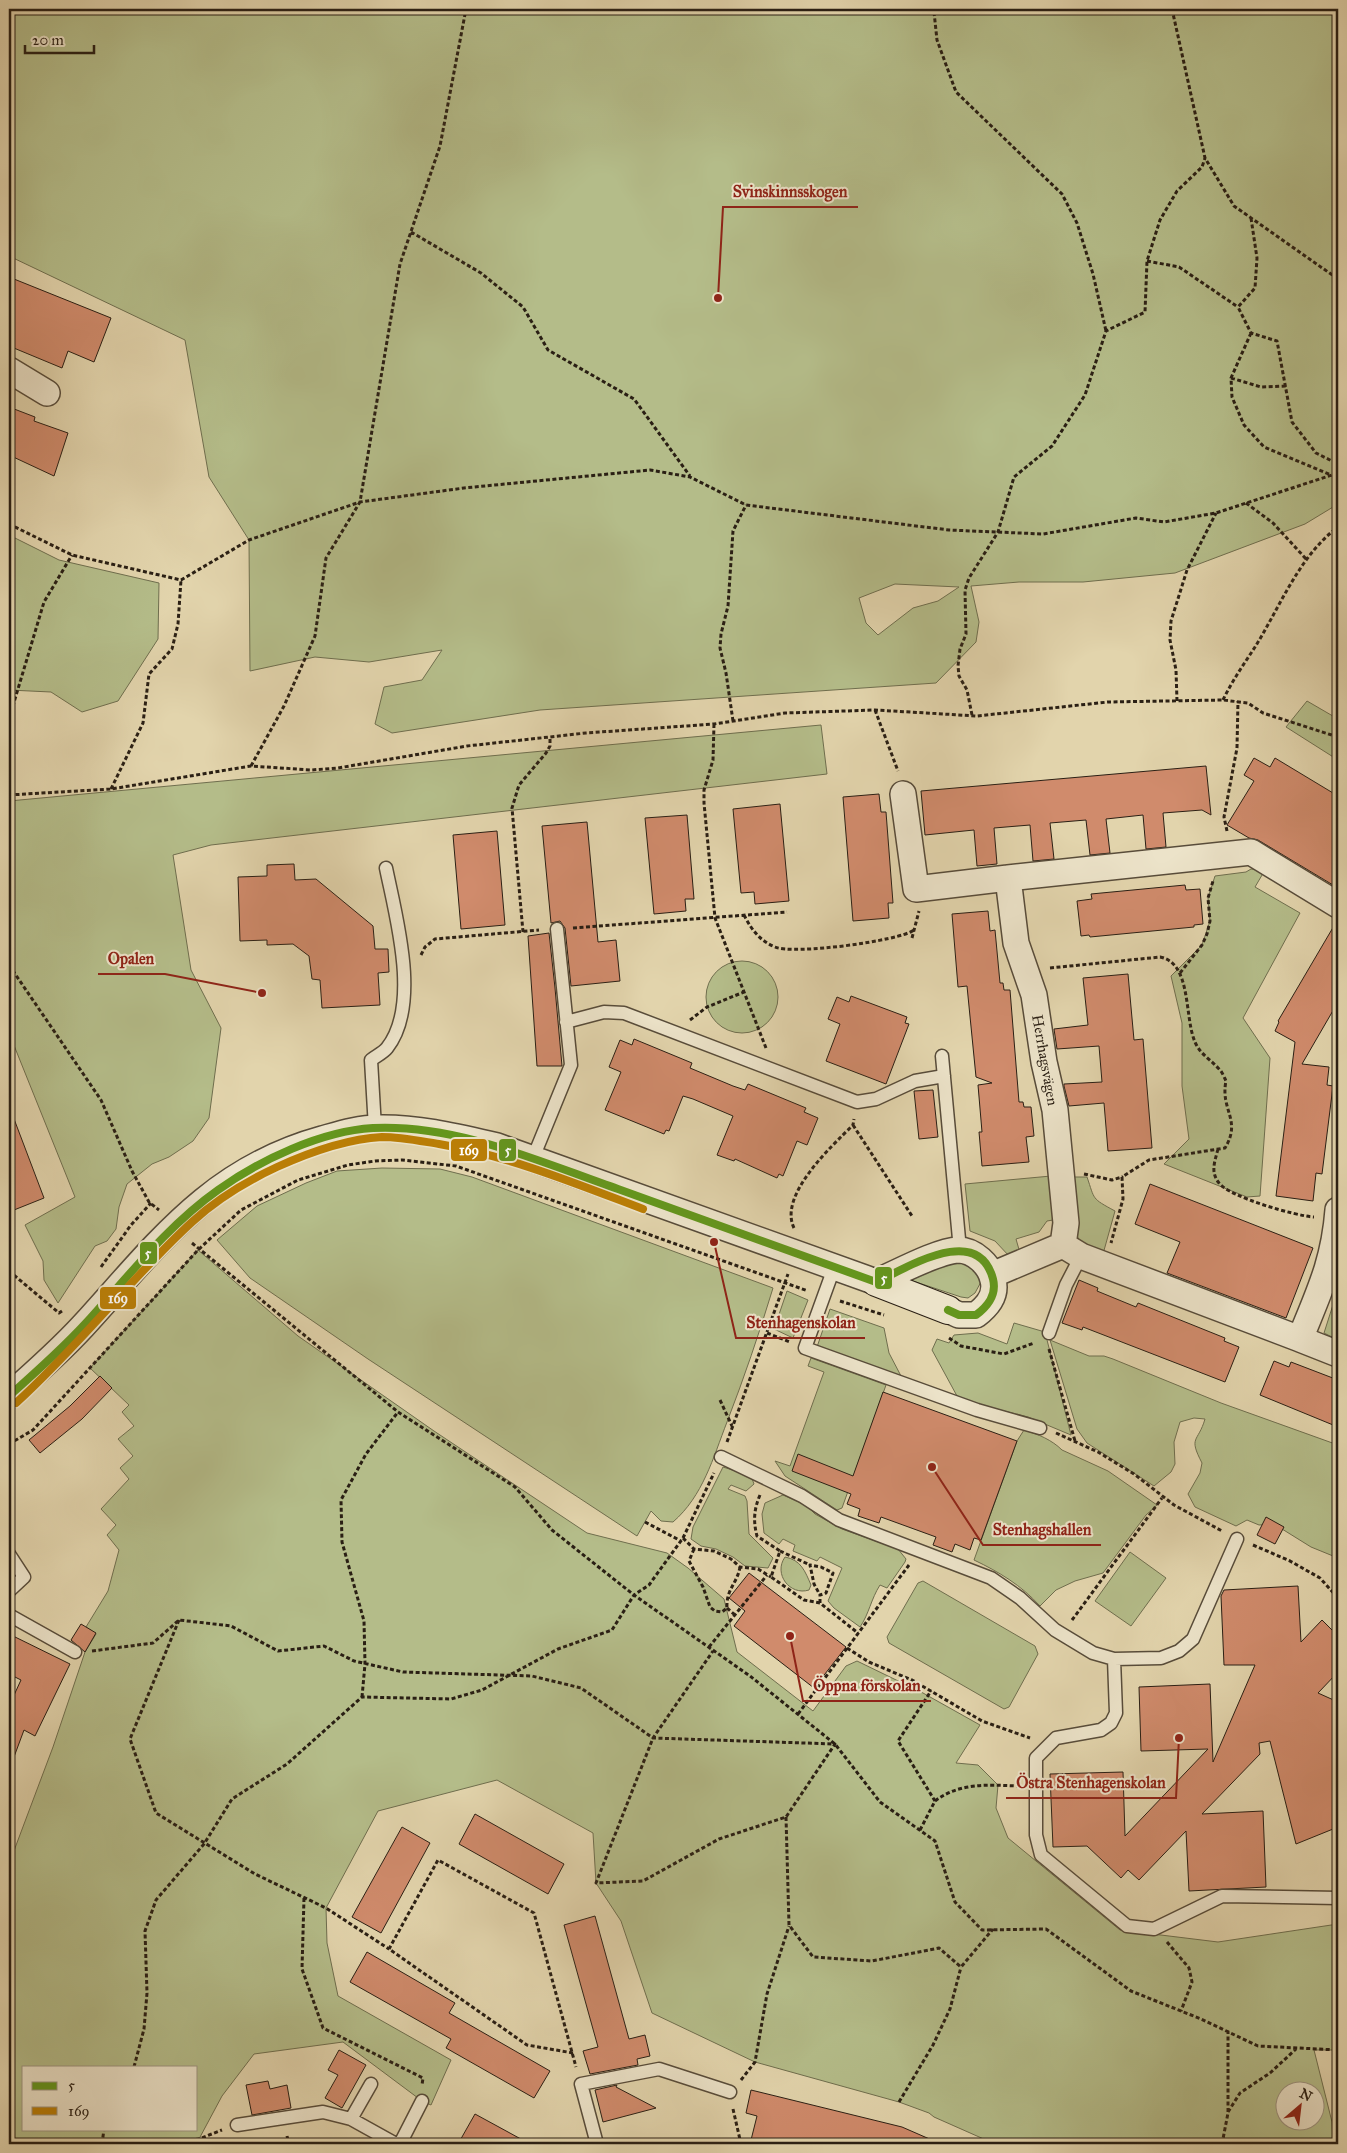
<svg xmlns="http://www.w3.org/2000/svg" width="1347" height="2153" font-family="'IM FELL Great Primer',serif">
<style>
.green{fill:#b4bc89;stroke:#6f6e4e;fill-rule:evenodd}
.building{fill:#d08b6c;stroke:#2a1f14}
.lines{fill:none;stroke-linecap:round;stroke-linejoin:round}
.lane-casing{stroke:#584c3a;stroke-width:15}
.street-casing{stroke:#584c3a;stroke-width:28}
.secondary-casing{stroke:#2a1f14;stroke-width:30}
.path{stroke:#2a1f14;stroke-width:3;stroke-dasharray:4 2.5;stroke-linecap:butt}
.lane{stroke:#ece3c9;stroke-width:12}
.street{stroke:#ece3c9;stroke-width:25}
.secondary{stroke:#ece3c9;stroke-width:28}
.bus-1-casing{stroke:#ece3c9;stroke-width:11}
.bus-2-casing{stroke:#ece3c9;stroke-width:11}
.bus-1{stroke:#64961d;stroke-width:8}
.bus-2{stroke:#ba7e06;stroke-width:8}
.labels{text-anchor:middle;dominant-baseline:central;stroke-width:4;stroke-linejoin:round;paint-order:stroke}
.street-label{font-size:15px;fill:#2a1f14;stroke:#ece3c9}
.leader{fill:none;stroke:#8f2418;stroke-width:2}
.callout-dot{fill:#8f2418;stroke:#ece3c9;stroke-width:2}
.callout-label{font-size:16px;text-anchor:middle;font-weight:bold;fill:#8f2418;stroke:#ece3c9;stroke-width:4;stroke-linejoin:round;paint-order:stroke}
.line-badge{stroke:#ece3c9;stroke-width:2}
.badge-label{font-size:14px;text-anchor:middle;font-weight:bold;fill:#fff}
</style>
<rect width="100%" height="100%" fill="#e2d4ac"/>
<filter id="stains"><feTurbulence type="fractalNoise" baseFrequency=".004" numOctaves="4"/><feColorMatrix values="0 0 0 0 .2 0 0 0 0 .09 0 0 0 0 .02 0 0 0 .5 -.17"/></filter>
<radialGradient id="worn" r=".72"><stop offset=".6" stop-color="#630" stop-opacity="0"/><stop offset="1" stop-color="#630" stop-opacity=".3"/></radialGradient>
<path class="green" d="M9,9H1338V504L1305,524L1175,573L1083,582H1019L971,586L979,622L976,642L936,683L540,710L392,733L375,724L384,687L422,680L442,650L369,662L315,657L250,671L249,540L209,477L185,340L9,256ZM895,584L959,587L938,601L913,608L878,635L866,623L859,598Z
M9,535L59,560L159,583L158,639L118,701L82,712L51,692L9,690Z
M1307,701L1338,719V760L1286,727Z
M821,725L827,774L211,845L173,855L191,970L221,1028L209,1118L193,1141L169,1157L152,1164L127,1184L119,1207L116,1229L107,1241L95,1246L58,1303L44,1280L43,1261L25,1225L75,1197L9,1033V801Z
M1251,869L1265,870L1255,887L1300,913L1243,1018L1270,1058L1260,1196L1247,1197L1164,1164L1189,1139L1182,1086V1023L1171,976L1202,945L1210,921L1208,898L1215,876L1246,872Z
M706 997a36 36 0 1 1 72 0a36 36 0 1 1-72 0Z
M382,1168L440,1169L472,1177L773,1288C759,1334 744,1378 727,1422C713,1458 703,1496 673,1522L661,1521L651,1511L637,1536L368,1359L250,1278L217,1240L257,1206L306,1183L337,1171Z
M1051,1176L1053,1220L1047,1221L1039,1232L1016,1239L1020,1253L1010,1257L995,1241L970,1231L965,1184Z
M1071,1177H1087C1095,1200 1091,1198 1115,1211L1103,1254L1080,1241L1077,1236Z
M198,1250L298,1336L434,1431L587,1533L667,1553L688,1568L724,1599L737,1652L813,1711L846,1666L857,1661L923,1693L980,1725L956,1763L978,1765L998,1785L996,1808L1008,1838L1120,1930L1218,1942L1338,1924V2050H1314L1332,2122L1333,2144H995L934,2117L929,2113L899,2102L755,2062L652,2013L621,1921L596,1883L593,1833L497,1780L378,1811L326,1908L327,1943L338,1996L451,2060L431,2105L422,2101L343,2042L254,2054L222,2096L199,2139L201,2144H9V1864L53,1747L85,1652L96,1634L86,1627L108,1591L119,1550L107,1535L116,1525L101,1509L129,1479L120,1468L133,1456L118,1439L134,1426L122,1412L129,1405L90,1368ZM24,2067H196V2129H24ZM1284,2090H1314V2120H1284Z
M938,1262H968L982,1280L975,1293L968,1298L961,1297L910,1280Z
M1338,1289V1340L1324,1333Z
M787,1291L808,1300L793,1338L774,1329Z
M830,1309L884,1328L889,1353L901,1376L817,1347Z
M1014,1323L1045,1332L1071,1435L1028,1417L972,1403L957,1396L932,1350L937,1339L949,1343L954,1335L978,1333L1007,1344Z
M1050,1340L1089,1356H1104L1113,1359L1221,1403L1338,1445V1558L1311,1547L1274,1524L1259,1525L1247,1520L1236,1526L1195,1507L1188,1494L1200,1473L1202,1463C1188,1436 1198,1443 1205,1419L1194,1418L1180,1422L1174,1442L1175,1464L1171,1472L1154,1486L1087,1443L1077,1429Z
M811,1358L886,1385L842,1508L837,1510L785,1476L775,1461L790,1466L820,1383L824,1372L808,1366Z
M1024,1430C1038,1434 1052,1440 1062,1450L1108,1471L1157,1505L1146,1515L1103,1573L1075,1581L1056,1590L1040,1606C1021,1585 999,1572 974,1560L1017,1441Z
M723,1467L751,1476L754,1484L746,1491L731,1485L728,1489L745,1496L747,1501L749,1534L773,1558L768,1568L745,1566L733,1557L716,1549L701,1546L691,1539L693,1527Z
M783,1495L807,1506L815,1514L842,1529L898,1549L906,1559L905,1562L887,1588L880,1585C871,1599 869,1614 860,1627L834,1608L828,1601L842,1568L820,1557L817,1561L793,1551L795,1545L783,1539L779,1544L764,1533L762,1514L765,1503Z
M1130,1552L1166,1578L1131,1626L1095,1601Z
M785,1557C801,1560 805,1571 811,1585L809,1590C790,1596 773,1574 785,1557Z
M923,1581L1035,1646L1038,1654L1009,1707L1004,1709L889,1643L887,1637L918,1583Z"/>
<path class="building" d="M9,277L111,318L94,362L68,351L62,368L9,346Z
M9,407L35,417L34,421L68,433L54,476L9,455Z
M1254,758L1270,767L1275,758L1338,796V888L1258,840L1249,838L1227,825L1254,781L1244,775Z
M1206,766L1211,815L1202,810L1163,813L1166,847L1146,849L1143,815L1106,819L1110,853L1090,855L1086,820L1050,823L1054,859L1033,861L1030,825L994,828L997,864L977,866L974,830L925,835L921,791Z
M879,794L881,812H886L893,903H888L889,918L853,921L843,797Z
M780,804L789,901L755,904L754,892L741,893L733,809Z
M687,815L694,899H685L686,911L654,914L645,818Z
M587,822L598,942L616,940L620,981L571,986L565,928L560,921L551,923L542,826Z
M497,831L505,925L461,929L453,835Z
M294,864L295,880L316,879L373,926L375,949H388L389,972L378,973L380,1005L322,1008L320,980L312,979L309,956L293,944L267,945V940L240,941L238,877L267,876V865Z
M1185,885L1186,890L1200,889L1203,924L1194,925V927L1090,937L1089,935L1081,936L1077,901L1092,899L1091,894Z
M988,911L990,931L995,930L1000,983H1003L1004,990H1010L1019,1102H1023L1024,1107H1031L1034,1136L1026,1137L1029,1162L982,1166L979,1132H982L978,1085L992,1083L976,1077L967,986L958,987L952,914Z
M1338,919V1002L1302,1064L1329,1067L1327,1085L1333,1086L1322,1174L1316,1173L1313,1201L1276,1196L1295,1042L1275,1031L1279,1022L1278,1021Z
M549,933L555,988L562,1066H537L528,936Z
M1128,974L1134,1040L1143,1039L1152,1148L1108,1151L1104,1103L1069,1106L1064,1086V1084L1102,1082L1099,1046L1057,1049L1054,1029L1088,1025L1083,978Z
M851,996L907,1017L905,1023L909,1024L886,1084L826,1061L840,1024L828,1019L837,997L849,1002Z
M634,1039L692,1063L690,1068L733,1086L745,1090L748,1084L806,1108L804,1112L818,1118L807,1145L797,1141L783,1176L779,1174L777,1178L735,1159L734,1161L717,1155L733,1116L693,1099L683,1096L669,1131L666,1130L664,1134L605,1110L621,1072L609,1067L620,1040L632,1045Z
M933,1090L938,1137L919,1139L914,1091Z
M9,1111H11L44,1198L9,1212Z
M1150,1184L1313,1248L1286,1318L1167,1273L1180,1242L1135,1224Z
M1079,1280L1098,1288L1097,1291L1136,1307L1138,1303L1225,1338L1224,1341L1239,1347L1225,1382L1083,1327L1082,1330L1062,1323Z
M1274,1361L1289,1367L1291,1362L1338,1380V1427L1260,1395Z
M100,1376L112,1388L82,1419L40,1453L29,1440L70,1406Z
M883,1392L1017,1441L981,1540L974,1538L970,1550L955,1544L952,1552L933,1545L936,1537L881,1517L879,1523L858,1516L860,1509L847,1504L851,1494L792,1471L798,1454L853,1476Z
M1266,1517L1284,1527L1275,1544L1257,1535Z
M749,1573L846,1647L814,1688L734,1626L745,1611L729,1598Z
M1298,1586L1301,1642L1322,1620L1338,1636V1672L1318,1693L1338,1702V1827L1296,1844L1270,1741L1259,1743L1260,1754L1202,1814L1263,1811L1266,1887L1189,1891L1186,1831L1139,1880L1128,1870L1121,1878L1087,1846L1053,1847L1050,1774L1123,1772L1125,1836L1208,1749L1141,1751L1139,1687L1210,1684L1213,1762L1255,1665H1224L1221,1596L1224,1590Z
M81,1624L96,1633L85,1652L71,1640Z
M9,1634L70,1664L35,1736L24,1730L11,1765H9V1706L21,1680L9,1674Z
M475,1814L564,1864L548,1894L459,1844Z
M402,1827L430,1843L381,1933L352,1917Z
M595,1916L629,2039L645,2035L650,2056L637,2059L638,2065L590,2074L583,2051L598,2047L564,1925Z
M367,1952L455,2003L449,2013L550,2071L534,2098L446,2048L451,2039L350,1982Z
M339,2050L366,2065L342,2108L325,2098L338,2075L328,2070Z
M268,2081L270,2089L287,2085L291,2108L252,2115L246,2085Z
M617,2085L616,2087L656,2108L603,2122L595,2090Z
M751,2090L902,2127L941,2144H750L757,2116L746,2113Z
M475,2114L530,2144H458Z"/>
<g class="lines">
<defs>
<path id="lane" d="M566,1022L604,1012L624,1013L857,1102L876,1099L915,1081L944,1076
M942,1056L960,1250
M375,1128L371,1060C376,1056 383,1053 387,1048C421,1005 396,917 386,868
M533,1158L571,1065L557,929
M834,1268L805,1348L977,1410L1040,1428
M1049,1333L1066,1285L1081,1256
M721,1457L802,1496L839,1520L991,1578L1020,1598L1055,1630L1093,1653L1114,1659
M1237,1539L1193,1639L1179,1651L1161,1658L1114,1659L1116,1713L1111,1723L1101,1730L1056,1738L1036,1758V1835L1041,1855L1127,1926L1154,1929L1222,1896L1338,1898
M9,1554L24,1577L9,1591
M9,1615L75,1652
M351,2119L371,2084
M237,2125L323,2112L351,2119L396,2144
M400,2144L422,2101
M597,2144L581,2084L659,2069L730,2092"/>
<path id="street" d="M9,370L47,393
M903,794L916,889L1008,878
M1063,1245L1066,1223L1055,1110L1044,1062L1034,995L1016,943L1008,878L1251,852L1338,905
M992,1275L1063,1245L1081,1256L1300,1339C1319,1292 1334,1262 1338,1210
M1300,1339L1338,1354
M9,1396C34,1374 60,1351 83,1326C157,1245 210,1170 322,1139C340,1134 359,1128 378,1128C418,1127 458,1137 497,1146L876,1282C897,1273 937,1251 958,1250C974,1250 990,1265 993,1280C997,1295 988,1306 976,1315H959L948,1310"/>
<path id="secondary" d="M876,1282L948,1310"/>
</defs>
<use href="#lane" class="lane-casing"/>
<use href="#street" class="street-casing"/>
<use href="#secondary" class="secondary-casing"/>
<path class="path" d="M1172,9L1205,158L1234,206L1338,279
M934,12L937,40L956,92L1062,194L1077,223L1093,274L1106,331
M1251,218L1257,258L1255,288L1238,307L1251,333L1277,341L1292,422L1316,453L1338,464
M411,232L481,273L523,307L548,350L634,399L690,476
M1147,261L1179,267L1238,307
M1251,333L1231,378L1232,397L1244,425L1264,447L1331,475
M1231,378L1261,387L1286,386
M1246,503L1273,523L1307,560
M9,524L72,555L181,580L249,540L360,502L464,488L650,470L690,477L746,505L949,530L1043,534L1136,518L1164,522L1216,513L1338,473
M1223,700C1232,681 1244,664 1255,647C1280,607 1299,556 1338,527
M1177,701L1176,670L1170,640L1171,621L1187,570L1216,513
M875,710L898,771
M972,715L967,690L959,676L958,666L960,649L966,634L965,590L969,578L998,532L1014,477L1052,446L1085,395L1106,331L1145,312L1147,261L1160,220L1177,191L1202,167L1205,158
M9,719L44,602L72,555
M733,721L726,673L720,648L721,634L728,606L733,531L746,505
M714,724L713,760L704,790V803L715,918L766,1048
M251,766L284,706L315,636L326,558L360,502L400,264L440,146L466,9
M111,789L143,723L149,674L172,649L178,624L181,580
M9,795L111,789L251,766L311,770L338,768L467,746L586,733L714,724L785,713L875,710L977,716L1108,702L1223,700L1248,703L1263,713L1338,737
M1227,831L1224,817L1237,748L1238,701
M744,915C751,929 760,941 775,947C793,955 900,941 914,930
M573,928L787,912
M523,932L512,808L519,785L546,753L550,746V737
M912,938L919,911
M421,955L425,947L435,939L539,930
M9,965L101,1100L132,1171L149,1202L159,1210
M1050,968L1160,957C1192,963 1184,1017 1195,1042C1200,1054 1210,1059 1218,1068C1222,1071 1224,1077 1226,1081C1220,1110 1242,1120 1225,1148L1149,1160L1122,1177
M1180,973L1202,945L1207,934L1210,921L1208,898L1213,881
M690,1020L707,1007L744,992
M853,1125L912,1216
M1218,1149C1215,1161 1210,1172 1219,1183C1229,1197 1296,1216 1314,1217
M1084,1174L1112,1180L1122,1177L1123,1199L1111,1243
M794,1228C778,1195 832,1146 853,1125L854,1119
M192,1243L398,1412L515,1487L552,1530L591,1561L634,1595L750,1676L835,1744L880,1802L935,1841L955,1902L982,1930L1046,1929L1131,1991L1201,2019L1258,2046L1338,2050
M101,1267L131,1225L151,1203
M9,1271L59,1313L62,1311
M840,1301L884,1315
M767,1333L790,1342
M949,1338L961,1346L1004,1354L1034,1343
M1049,1349L1075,1441
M720,1400L732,1426
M1056,1433L1098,1452L1134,1474L1174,1505L1222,1531
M727,1442L788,1274
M9,1444L33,1430L198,1250L241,1210L298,1180L348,1165L375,1161L402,1160L456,1166L808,1291
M760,1495C754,1509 753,1521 757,1536L780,1551L771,1577L804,1600L820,1603L858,1633
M645,1522L681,1541
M683,1538L694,1549L714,1551L731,1559L740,1567L758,1569L771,1577
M1253,1545L1290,1561L1320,1578L1338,1598
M694,1549L689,1561L703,1587L710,1607L715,1611L722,1612L727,1608C726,1589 737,1584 740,1567
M780,1551L810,1565
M820,1603V1595L826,1593L833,1573L821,1567L810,1565L814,1584L820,1595
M727,1608L735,1615
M179,1620L130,1739L156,1813L255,1874L326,1908L389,1949
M1072,1620L1162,1498
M709,1647L767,1575
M847,1648L869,1662L912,1680L982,1721L1030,1738
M92,1651L153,1643L179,1620L231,1626L278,1651L324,1646L354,1661L403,1672L532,1676L581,1688L653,1738L835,1744L786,1817L719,1839L643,1881L596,1883L653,1738L713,1651
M9,1684H11
M362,1697L365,1664L364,1621L342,1542L341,1500L366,1454L398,1412
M798,1714L909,1565
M935,1801C960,1782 989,1785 1018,1786
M786,1817L789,1925L813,1957L872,1961L939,1948L961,1967L993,1929
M920,1830L935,1801L898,1741L931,1691
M304,1898L302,1969L323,2028L423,2078L422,2085
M1167,1942L1189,1968L1192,1982L1181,2011
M573,2053L527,2045L389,1949L438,1860L534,1913L576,2067
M134,2067L144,2029L147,1993L145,1931L156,1900L204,1844L232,1799L287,1764L362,1697L451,1699L482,1690L558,1649L612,1630L634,1595L649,1585L683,1538L714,1473
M741,2080L755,2062L767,1994L789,1926
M899,2102L933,2045L950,2009L961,1967
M733,2109L741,2144
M1228,2112L1240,2093L1270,2073L1296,2049
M287,2136L289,2144
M102,2144L104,2129
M157,2144L199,2139L222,2130
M1222,2144L1228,2113V2031"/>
<use href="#lane" class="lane"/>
<use href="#street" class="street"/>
<use href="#secondary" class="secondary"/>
<defs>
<path id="bus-1" d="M9,1396C35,1373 61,1350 85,1324C127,1278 167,1226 218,1190C260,1160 321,1131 373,1128C458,1124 540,1162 618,1189C704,1220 790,1251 876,1282C907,1268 978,1222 993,1279C997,1295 988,1306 976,1315H959L948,1310"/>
<path id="bus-2" d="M16,1403C78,1347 130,1279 192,1222C217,1199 247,1181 277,1167C310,1152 346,1139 382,1137C401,1137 420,1141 439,1144C509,1156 577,1184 643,1209"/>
</defs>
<use href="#bus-1" class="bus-1-casing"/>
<use href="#bus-2" class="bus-2-casing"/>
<use href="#bus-1" class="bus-1"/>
<use href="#bus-2" class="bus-2"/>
</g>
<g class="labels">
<g class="street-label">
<text transform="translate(1045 1060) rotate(80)">Herrhagsvägen</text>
</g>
</g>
<path class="leader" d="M718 298L723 207H858M262 993L165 974H98M714 1242L736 1338H865M932 1467L983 1545H1101M790 1636L803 1701H931M1179 1738L1176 1798H1006"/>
<g class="callout-dot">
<circle cx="718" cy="298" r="5"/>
<circle cx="262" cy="993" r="5"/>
<circle cx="714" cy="1242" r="5"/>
<circle cx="932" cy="1467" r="5"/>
<circle cx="790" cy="1636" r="5"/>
<circle cx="1179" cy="1738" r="5"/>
</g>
<g class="callout-label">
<text x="790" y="197">Svinskinnsskogen</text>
<text x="131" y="964">Opalen</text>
<text x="801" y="1328">Stenhagenskolan</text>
<text x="1042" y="1535">Stenhagshallen</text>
<text x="867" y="1691">Öppna förskolan</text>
<text x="1091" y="1788">Östra Stenhagenskolan</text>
</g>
<g class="line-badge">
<rect x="498" y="1138" width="19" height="24" rx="5" fill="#64961d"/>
<rect x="450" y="1138" width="38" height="24" rx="5" fill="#ba7e06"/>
<rect x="139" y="1241" width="19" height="24" rx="5" fill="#64961d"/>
<rect x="874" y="1266" width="19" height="24" rx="5" fill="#64961d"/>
<rect x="99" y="1286" width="38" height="24" rx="5" fill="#ba7e06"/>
</g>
<g class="badge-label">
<text x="508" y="1155">5</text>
<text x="469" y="1155">169</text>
<text x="148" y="1258">5</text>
<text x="884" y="1283">5</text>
<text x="118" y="1303">169</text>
</g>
<rect width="1347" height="2153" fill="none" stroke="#e2d4ac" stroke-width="30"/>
<rect x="10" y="10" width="1327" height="2133" fill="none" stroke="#2a1f14" stroke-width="2.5"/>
<rect x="15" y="15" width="1317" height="2123" fill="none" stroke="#2a1f14"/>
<rect x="22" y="2066" width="175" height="65" fill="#ece3c9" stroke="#9e9581"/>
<rect x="32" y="2082" width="25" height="8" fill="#64961d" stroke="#9e9581"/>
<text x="68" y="2090" font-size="15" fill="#2a1f14">5</text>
<rect x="32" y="2107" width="25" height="8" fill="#ba7e06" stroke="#9e9581"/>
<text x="68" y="2116" font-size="15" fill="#2a1f14">169</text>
<g transform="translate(1300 2106) rotate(28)"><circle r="24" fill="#ece3c9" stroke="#9e9581"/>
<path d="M0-4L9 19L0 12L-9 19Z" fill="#8f2418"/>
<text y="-8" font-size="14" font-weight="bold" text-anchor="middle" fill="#2a1f14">N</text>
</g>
<path d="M25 45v8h69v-8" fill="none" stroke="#2a1f14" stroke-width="2.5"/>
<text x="32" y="45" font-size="15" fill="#2a1f14" stroke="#ece3c9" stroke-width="4" paint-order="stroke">20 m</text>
<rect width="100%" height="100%" filter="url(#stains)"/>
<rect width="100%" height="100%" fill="url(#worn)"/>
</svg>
